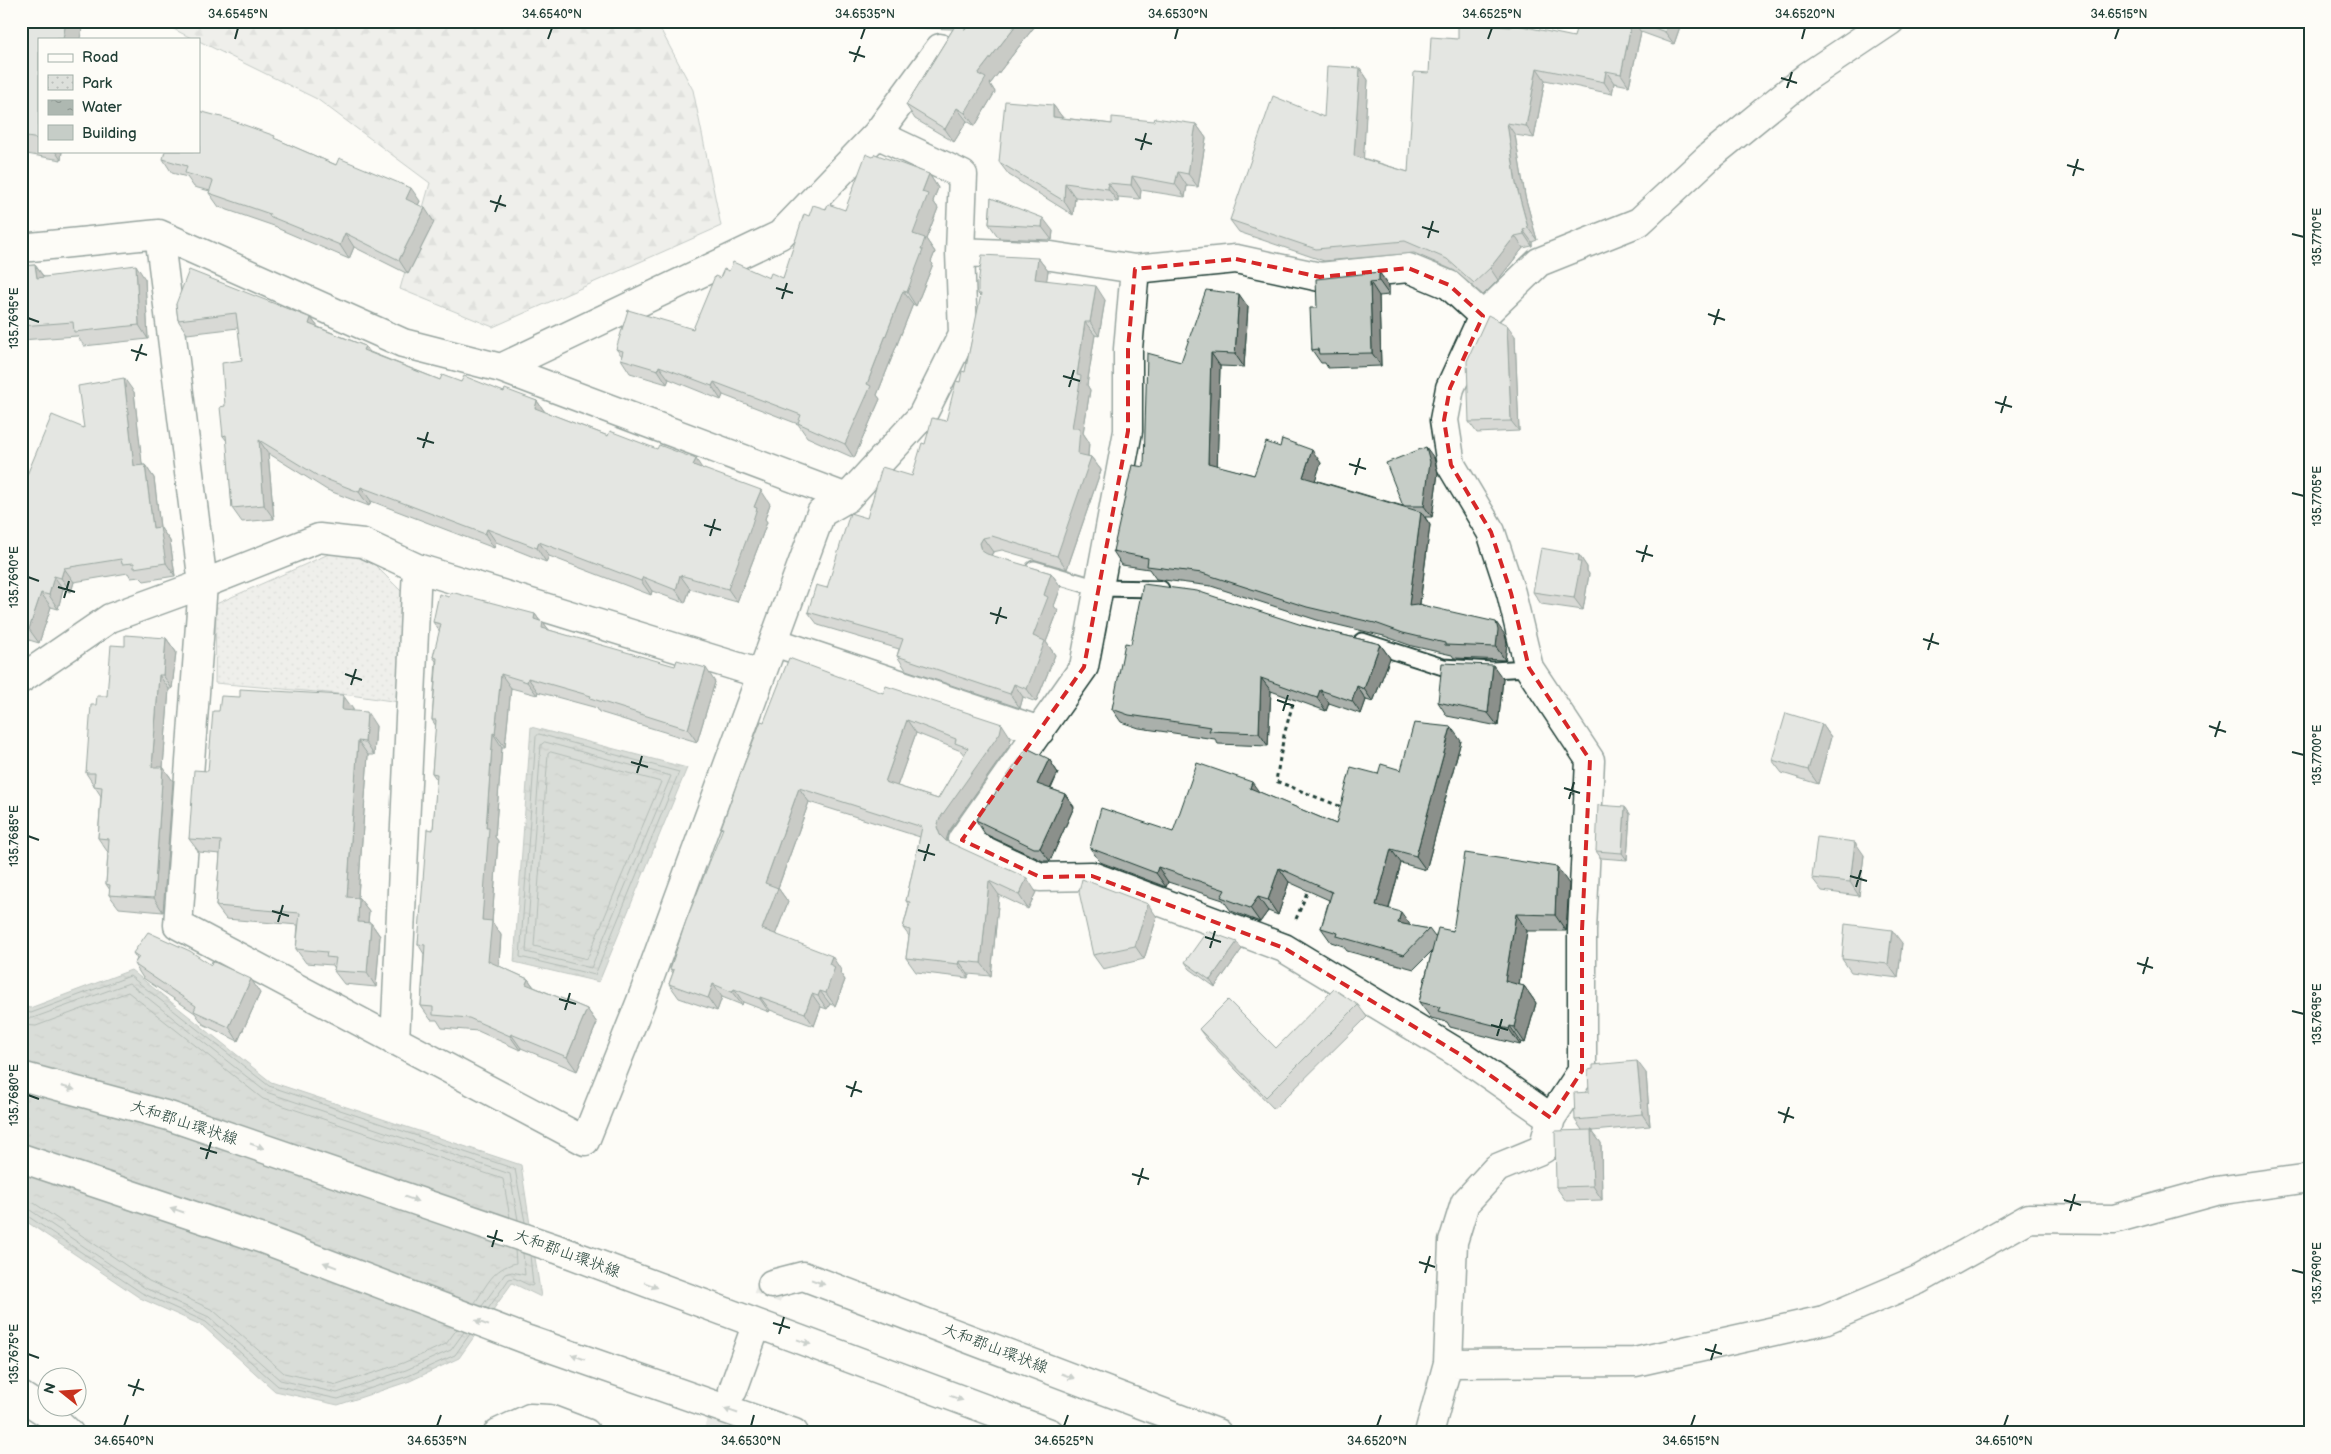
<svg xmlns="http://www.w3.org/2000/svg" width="2331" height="1454" font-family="'Balsamiq Sans','Klee One',sans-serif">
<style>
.forest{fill:url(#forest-firs);stroke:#7e8e88}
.park{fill:url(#park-dots);stroke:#7e8e88}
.water{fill:url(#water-ripples);stroke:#75877f}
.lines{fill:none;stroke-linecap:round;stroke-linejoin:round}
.shore{stroke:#586e66;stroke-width:1}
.secondary-tunnel{stroke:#d1d6d0;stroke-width:28;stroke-dasharray:28 14;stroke-linecap:butt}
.lane-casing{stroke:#1f3d34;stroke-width:19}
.street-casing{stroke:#1f3d34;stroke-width:31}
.secondary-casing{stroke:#1f3d34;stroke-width:31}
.path{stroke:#1f3d34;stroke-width:3;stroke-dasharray:4 4;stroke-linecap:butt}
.lane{stroke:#fdfcf7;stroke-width:15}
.street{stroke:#fdfcf7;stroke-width:28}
.secondary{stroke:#fdfcf7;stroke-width:28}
.wall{fill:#aab0ab;stroke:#1f3d34;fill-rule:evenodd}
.shaded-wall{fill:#8b908b;stroke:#1f3d34}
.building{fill:#c6cdc7;stroke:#1f3d34;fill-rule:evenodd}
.oneway{fill:#8e9c96}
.marked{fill:none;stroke:#d62828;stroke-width:4;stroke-dasharray:10 6;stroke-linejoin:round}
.ticks{fill:none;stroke:#1f3d34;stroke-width:2}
.labels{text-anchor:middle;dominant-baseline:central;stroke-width:4.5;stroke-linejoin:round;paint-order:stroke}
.street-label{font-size:16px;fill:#1f3d34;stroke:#fdfcf7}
.neatline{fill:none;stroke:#1f3d34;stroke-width:2}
.ticks-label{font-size:12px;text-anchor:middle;fill:#1f3d34}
</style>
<defs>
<pattern id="forest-firs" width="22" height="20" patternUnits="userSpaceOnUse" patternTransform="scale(1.25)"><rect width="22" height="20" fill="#dde0db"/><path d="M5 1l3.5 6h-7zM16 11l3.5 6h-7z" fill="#bdc1bd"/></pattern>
<pattern id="park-dots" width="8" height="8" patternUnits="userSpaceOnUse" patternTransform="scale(1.25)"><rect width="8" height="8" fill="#dde0db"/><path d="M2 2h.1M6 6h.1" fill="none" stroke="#bdc1bd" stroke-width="1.8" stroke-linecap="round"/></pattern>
<pattern id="water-ripples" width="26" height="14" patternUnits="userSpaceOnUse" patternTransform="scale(1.25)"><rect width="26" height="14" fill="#aeb8b1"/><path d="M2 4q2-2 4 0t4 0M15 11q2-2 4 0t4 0" fill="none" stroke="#8d9791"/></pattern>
</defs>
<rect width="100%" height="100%" fill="#fdfcf7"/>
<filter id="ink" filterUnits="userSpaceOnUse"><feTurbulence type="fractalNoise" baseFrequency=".02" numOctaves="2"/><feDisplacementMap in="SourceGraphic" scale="10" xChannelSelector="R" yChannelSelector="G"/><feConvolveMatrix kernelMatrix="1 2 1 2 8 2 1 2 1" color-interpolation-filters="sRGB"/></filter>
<g filter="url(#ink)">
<path class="forest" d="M158,21H656L693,90L721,226L493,327L400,289L430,183L317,99L199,41V39H193Z"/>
<path class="park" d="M340,549L375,565L406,596L399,702L350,695L215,683L216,604Z"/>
<path class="water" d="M531,727L687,768L599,982L514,962Z
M131,970L271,1082L521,1165L541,1297L512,1283L459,1358L410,1381L338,1405L275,1391L203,1326L140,1298L21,1218V1006L30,1008Z"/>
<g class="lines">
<path class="shore" d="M539,734L679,772L595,975L520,957L536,737Z
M545,742L671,776L591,968L526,952L541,745Z
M551,752L661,782L587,959L534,946L548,754Z
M21,1011L31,1013L130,976L269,1086L515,1169L525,1222
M21,1018H33L129,983L266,1092L510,1174L518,1220
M21,1025L36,1026L128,992L263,1099L503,1179L510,1217
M21,1200L34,1203L149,1281L213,1310L284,1373L337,1385L403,1363L446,1344L457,1329
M21,1207L30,1210L145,1288L209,1317L280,1380L337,1393L406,1370L451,1350L464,1332
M21,1214L26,1215L142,1293L206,1322L278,1386L338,1399L408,1376L455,1355L470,1334
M474,1304C488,1284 492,1269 516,1263L515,1250
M482,1306L505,1274L512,1272L525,1275L523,1253
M488,1309L509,1279L514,1278L531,1286L533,1285L530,1255"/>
<path class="secondary-tunnel" d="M752,1337L772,1284
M717,1433L733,1390"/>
<defs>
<path id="lane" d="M1034,569L1098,588L1161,589
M1362,641L1443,667L1492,670L1529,668"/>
<path id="street" d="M159,234L203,584L178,925L585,1141L641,1001L821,513L847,498L922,416L963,334L960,252L963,175L877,134
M21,248L159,234L403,343L501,368L847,498
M960,252L1051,256L1135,269L1236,259L1320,277L1408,268L1449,285L1483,316
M1135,269L1128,349V431L1084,667L962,840L1040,877L1092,876L1284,948L1461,1055L1551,1118
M501,368L780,235L877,134L940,48
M774,642L1040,731
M21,679L110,618L203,584L319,538L363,543L417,568L761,674
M395,1041L417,568
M1448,1363L1635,1362L1824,1320L1918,1280L2029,1218L2114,1219L2216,1191L2310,1178
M21,1396L50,1415L69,1433
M1429,1433L1448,1363L1453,1242L1465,1203L1497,1168L1543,1149L1551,1118L1582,1071V930L1590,760L1529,668L1511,593L1491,532L1451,465L1444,420L1450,388L1483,316L1539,262L1639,222L1711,155L1808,76L1890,21"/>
<path id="secondary" d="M21,1076L169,1116L557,1249L1050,1433
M21,1158L263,1239L528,1340L794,1433
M772,1284L803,1276L1217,1433
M733,1390L752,1337
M498,1433L530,1418L549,1419L586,1433"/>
</defs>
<use href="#lane" class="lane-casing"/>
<use href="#street" class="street-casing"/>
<use href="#secondary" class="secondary-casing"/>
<path class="path" d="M1295,696L1284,735L1276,781L1344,808
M1296,919L1309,888"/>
<use href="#lane" class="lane"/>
<use href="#street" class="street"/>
<use href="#secondary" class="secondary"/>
</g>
<path class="wall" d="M21,21H83L39,39V151H62L61,160L21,153Z
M890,21H1037L1038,22L990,84L995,92L975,126L967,121L954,142L915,119L906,105L953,29L894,27Z
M1293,21H1335V27Z
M1594,21H1682L1674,44L1641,32L1629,86L1614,83L1612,94L1545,80L1534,138L1515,135L1525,196L1537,240L1532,242V246L1523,248L1498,280L1483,295L1455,271L1414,253L1324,261L1239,232L1230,220L1324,117L1360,68L1368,80L1363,158L1408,172L1429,73L1458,39L1574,37L1593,27Z
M1053,105L1063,118L1112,124H1196L1206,138L1198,187L1187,186L1185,197L1141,190L1140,199L1118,197V202L1075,197L1073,215L1009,175L999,162Z
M278,140L420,201L418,205L434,222L408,274L354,247L349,259L279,229L277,227L219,207L209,193L210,191L194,187L187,177L172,173L163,159Z
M929,174L938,188L933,201L938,208L926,239L935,252L931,262L933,264L916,306L913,304L877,395L880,399L854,458L807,437L798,424L723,395L721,400L669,379L667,384L630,373L621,359L622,356L616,349L693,329L720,278L729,271L769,278H783L809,216L826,209L845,210Z
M991,198L1053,231L1052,240L999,238L989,224Z
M1038,258L1048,271L1046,281L1105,300L1099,336L1095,335L1087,385L1090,390L1083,433L1089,442L1088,456L1091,457L1101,470L1067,569L1002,550L993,552L991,556L1051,573L1061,587L1054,606L1058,611L1046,642L1055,655L1036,702L1023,697L1020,708L906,670L897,656L899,649L818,625L808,612L827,588L867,518L912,476L925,444L946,421L960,382L965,372L981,297L978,294Z
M35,265L44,277L145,279L148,339L84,346L77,336L21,340V266Z
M1379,272L1389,286V295L1379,296L1381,366L1328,368L1325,363H1321L1312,350L1317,308Z
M176,304L311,318L318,327L365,346L370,352L440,380L461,382L504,392L537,401L545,412L608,436L702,468L770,504L765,519L767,522L758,547L737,602L690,589L685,603L652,591L651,595L549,556L546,562L496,542L494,548L371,501L369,506L327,490L268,453L274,519L242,522L232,508L227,441L223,436L225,406L242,360L238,328L187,334L178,320Z
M1248,307L1244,367L1220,366L1217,466L1254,475L1321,463L1315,480L1403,506L1434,458L1438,473L1432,517H1425L1430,525L1420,604L1505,635L1507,643L1505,660L1454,658L1452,655L1412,646L1384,636L1317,620L1211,586L1156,579L1149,569L1122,565L1113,551L1144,467L1181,362Z
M1515,336L1519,431L1477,433L1469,422Z
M134,392L142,465H145L154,478L160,527L170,541L175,576L144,581L140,577L131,578L128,573L74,582L71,592L63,589L58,609L51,607L39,643L29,640L24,655L21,654V533L27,512L21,504V489L84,428Z
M1579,555L1587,567V571L1589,574L1583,610L1541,604L1533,592Z
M535,614L540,621L543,622L549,630L715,682L697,742L599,712L597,708L538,692L537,695L511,688L505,747H502L495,837L498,841L492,922L501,935L499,966L528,979L534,987L587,1009L597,1023L577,1071L521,1048L520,1050L478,1031L442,1028L437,1020H431L421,1006L424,954L418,944L433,830L437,780L432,773L436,726L432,720L436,661L433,657L440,632L433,622Z
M1302,625L1380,644L1390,658L1373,702L1366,700L1361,714L1329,703L1326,711L1271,691L1268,746L1218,744L1215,739L1139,728L1121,722L1112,709L1131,644Z
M166,638L176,652L172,689H169L163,767L173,781L163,912L119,908L109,895L110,890L106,884L108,852L107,851L98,838L101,796L86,773L96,705L107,696L125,646Z
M1503,679L1498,726L1447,716L1438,702Z
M883,693L1011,738L1009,746L949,831L946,840L947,841L1036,892L1028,909L999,895L991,976L968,974V978L916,972L906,958L909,936L903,928L909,905L906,901L920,837L809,802L778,888L788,902L775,934L841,970L840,973L845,980L835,1006L830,1004L827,1009L821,1007L814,1026L770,1010L769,1012L743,1002L742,1005L722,997L717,1011L679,998L669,984L673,973L670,969L723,830L721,828L764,722ZM916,733L961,751L964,755L938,799L897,786Z
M353,709V711L376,726L374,755H368L358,897L359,898L369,911L368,923H371L380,936L376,987L344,984L334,971V969L332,965L306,963L296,949L298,925L226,919L216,906L220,854L199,852L189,839L208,771Z
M1822,724L1831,737L1818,784L1782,773L1772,760Z
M1461,741L1426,870L1401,863L1389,909L1410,926L1429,929L1435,937L1569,884L1566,931H1527L1519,985L1524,986L1536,1003L1525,1043L1521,1042L1520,1045L1450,1027L1447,1022L1431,1018L1419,1002L1432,951L1414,969L1347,951L1343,946L1331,942L1321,928L1329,900L1289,882L1278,915L1268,911L1260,922L1231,911L1223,900L1168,882L1166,887L1100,862L1090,848L1173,832L1259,792L1336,824L1378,774L1401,770Z
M1049,759L1058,773L1051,789L1065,794L1074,807L1050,861H1043L985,834L976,820Z
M1625,807L1630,814L1627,860L1601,858L1596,851Z
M1864,855L1859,896L1822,891L1812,878Z
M1157,917L1144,959L1103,969L1093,955Z
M1902,943L1898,978L1851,972L1842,959Z
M1242,949L1215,987L1190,969L1185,962Z
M133,953L211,965L260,993L238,1041L203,1024L195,1013L143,978L134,964L137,959Z
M1358,1005L1367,1017L1274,1109L1208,1041L1199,1029L1276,1048Z
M1646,1073L1650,1126L1592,1131L1601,1143L1602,1200L1566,1201L1556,1187L1582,1130L1575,1120L1589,1092Z"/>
<path class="shaded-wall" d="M66,21H83L80,39H63Z
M965,21H974L965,30Z
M1019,21H1037L1038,22L990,84L995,92L975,126L965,113L978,74Z
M1331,21H1335V27Z
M1632,21H1633L1641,32L1629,86L1621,74Z
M1669,21H1682L1674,44L1665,32Z
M1360,68L1368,80L1363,168L1354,156Z
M1537,68L1545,80L1534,138L1526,126Z
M1606,71L1614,83L1612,94L1604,82Z
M1053,105L1063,118L1053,117Z
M957,108L967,121L954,142L945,129Z
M1507,123L1515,135L1525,196L1537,240L1528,228L1516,184Z
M1196,124L1206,138L1198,187L1188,174Z
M55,151H62L61,160Z
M1178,172L1187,186L1185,197L1175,184Z
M929,174L938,188L933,201L938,208L926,239L935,252L931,262L933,264L916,306L907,292L921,250L913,234L922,192Z
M1132,176L1141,190L1140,199L1131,185Z
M1065,183L1075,197L1073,215L1064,201Z
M1108,183L1118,197V202L1108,189Z
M411,188L420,201L415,212L406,199Z
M425,208L434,222L408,274L399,260Z
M1043,218L1053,231L1052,240L1042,227Z
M1523,230L1532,242V246L1524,234Z
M345,233L354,247L349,259L340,245Z
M1515,236L1523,248L1498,280L1490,268Z
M1038,258L1048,271L1045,293L1035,279Z
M35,265L45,279L37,278Z
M136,265L145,279L148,339L139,325Z
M1379,272L1389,286V295L1379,281Z
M1370,282L1379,296L1381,366L1372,353Z
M1096,286L1105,300L1099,336L1090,322Z
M903,291L913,304L877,395L880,399L854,458L845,444L867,384Z
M1239,294L1248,307L1244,367L1235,354Z
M311,318L321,331L309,324Z
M1085,322L1095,335L1087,385L1090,390L1083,433L1089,442L1087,467L1091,457L1101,470L1067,569L1057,556L1078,454L1072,428L1077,375Z
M1507,325L1515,336L1519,431L1511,421Z
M365,346L374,359L363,350Z
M1211,353L1220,366L1217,476L1208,463Z
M659,366L669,379L667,384L658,370Z
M124,378L134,392L144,480L134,466Z
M714,382L723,395L721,400L712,386Z
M537,401L547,415L535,408Z
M259,440L268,453L274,519L264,505Z
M1426,447L1434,458L1438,473L1432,517L1424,506Z
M1312,450L1321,463L1312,490L1303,477Z
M696,459L705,473L693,465Z
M145,465L154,478L160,527L170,541L175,576L166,563L153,528Z
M361,487L371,501L369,506L359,492Z
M761,490L770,504L765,519L767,522L758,547L737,602L728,589L754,507Z
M1421,512L1430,525L1418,618L1409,605Z
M487,529L496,542L494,548L485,534Z
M983,538L993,552L990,557L982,551L980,543Z
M539,542L549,556L546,562L537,548Z
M1579,555L1587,567V571L1589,574L1583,610L1574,598Z
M64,568L74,582L71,592L61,578Z
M1051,573L1061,587L1054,606L1058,611L1046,642L1055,655L1036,702L1027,689L1033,636L1044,595Z
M680,575L690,589L685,603L676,590Z
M54,576L63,589L58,609L49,595Z
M643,577L652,591L651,595L641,581Z
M41,593L51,607L39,643L29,629Z
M535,614L542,624L543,622L553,635L551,641L534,619Z
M1496,622L1505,635L1507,643L1505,660L1496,647Z
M21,629L29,640L24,655L21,651Z
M166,638L176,652L172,689L163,675Z
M1380,644L1390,658L1373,702L1364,689Z
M1493,665L1503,679L1498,726L1488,713Z
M706,668L715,682L697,742L688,729Z
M501,674L511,688L505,747L495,734Z
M159,675L169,689L162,780L152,767Z
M528,678L538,692L537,695L527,682Z
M1261,678L1271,691L1268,746L1259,733Z
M1014,684L1023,697L1020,708L1010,694Z
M1357,686L1366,700L1361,714L1352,701Z
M1320,690L1329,703L1326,711L1317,698Z
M343,695L353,709L351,724L342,710Z
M367,712L376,726L374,755L365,742Z
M907,720L916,733L894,795L885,782Z
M1002,724L1011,738L1009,746L949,831L946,840L949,849L940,835L937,827L940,818Z
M1822,724L1831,737L1818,784L1808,770Z
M1451,727L1461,741L1426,870L1416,856Z
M493,733L502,747L495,837L498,841L492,922L501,935L498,975L488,961L482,920L486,828Z
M358,741L368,755L357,910L347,897Z
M1049,759L1058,773L1046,797L1037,784Z
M163,767L173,781L163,912L154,898Z
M1252,782L1262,796L1250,788Z
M799,788L809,802L775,896L765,883Z
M1065,794L1074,807L1050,861L1040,848Z
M1625,807L1630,814L1627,860L1622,853Z
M1855,842L1864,855L1859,896L1850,882Z
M1391,849L1401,863L1386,919L1376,905Z
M1158,867L1168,882L1166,887L1156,873Z
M1557,867L1569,884L1566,931L1555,915Z
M1279,868L1289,882L1278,915L1268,900Z
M1027,878L1036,892L1028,909L1019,895Z
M989,881L999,895L991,976L981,963Z
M778,888L788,902L772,943L762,929Z
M1258,897L1268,911L1260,922L1250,908Z
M359,898L369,911L367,935L358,922Z
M1148,904L1157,917L1144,959L1135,946Z
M1401,912L1411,926L1398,923Z
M1516,914L1527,931L1517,998L1505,981Z
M371,923L380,936L376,987L367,973Z
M1892,930L1902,943L1898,978L1888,964Z
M1237,942L1242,949L1215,987L1210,980Z
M832,956L841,970L840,973L845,980L835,1006L826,993L829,964Z
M959,961L968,974V978L958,964Z
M251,979L260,993L238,1041L229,1027Z
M528,979L538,993L526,984Z
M713,984L722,997L717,1011L708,998Z
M1524,986L1536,1003L1525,1043L1514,1027Z
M734,989L743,1002L742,1005L732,992Z
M820,991L830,1004L827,1009L818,996Z
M812,994L821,1007L814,1026L805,1013Z
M760,997L770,1010L769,1012L760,999Z
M587,1009L597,1023L577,1071L567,1057Z
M1510,1026L1521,1042L1520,1045L1509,1029Z
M511,1034L521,1048L520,1050L510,1036Z
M1637,1061L1646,1073L1650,1126L1642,1114Z
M1591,1130L1601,1143L1602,1200L1593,1186Z"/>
<path class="building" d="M21,21H66L63,39H39V139L21,136Z
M958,21H965V30L971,21H1019L978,74L986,78L965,113L957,108L945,129L906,105Z
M1594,21H1632L1621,74L1606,71L1604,82L1537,68L1526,126L1507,123L1516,184L1528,228L1523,230L1524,234L1515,236L1490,268L1474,283L1447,259L1405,241L1316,249L1230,220L1273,96L1324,117L1327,66L1360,68L1354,156L1408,172L1414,72L1429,73L1431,37L1458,39V24L1511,27L1512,24L1574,37L1577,24L1593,27Z
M1636,21H1669L1665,32Z
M1005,101L1053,105V117L1112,124V117L1154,121L1155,118L1196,124L1188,174L1178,172L1175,184L1132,176L1131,185L1108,183V189L1065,183L1064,201L999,162Z
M199,111L225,118L275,136L274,138L336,165L339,158L411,188L406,199L425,208L399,260L345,233L340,245L269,216L270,214L209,193L213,181L185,173L187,166L163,159L165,151H199Z
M866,154L873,157L875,154L929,174L922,192L928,194L913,234L925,238L921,250H923L907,292L903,291L867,384L871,386L845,444L798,423L801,415L714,382L712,386L659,366L658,370L621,359L623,351L616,349L628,310L693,329L715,276L720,278L724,269L729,271L733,262L769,278L771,273L783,278L804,214L809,216L813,205L826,209L828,204L845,210Z
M991,198L1043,218L1042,227L989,224Z
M982,255L1038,258L1035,279L1096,286L1090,322H1085L1077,375L1081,376L1072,428H1080L1078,454L1091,457L1057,556L992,536L983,538L980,543L982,551L987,554L1051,573L1044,595L1048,597L1033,636L1045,641L1027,689L1014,684L1010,694L897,656L903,639L808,612L816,585L827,588L850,513L867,518L882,467L912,476L922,443L925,444L932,418L946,421L956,381L960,382L962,371L965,372L981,294H978V284Z
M35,265L37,278L136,265L139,325L74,332L73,322L21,326V266Z
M189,270L311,318L309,324L365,346L363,350L440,380L442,375L461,382L464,376L504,392L505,389L537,401L535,408L608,436L610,431L657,449L659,445L696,459L693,465L761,490L754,507L757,508L749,533L728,589L680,575L676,590L643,577L641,581L539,542L537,548L487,529L485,534L361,487L359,492L318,476L259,440L264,505L232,508L226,435L223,436L220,407L225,406L222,363L242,360L236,313L178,320L176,304Z
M1379,272V281L1370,282L1372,353L1319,354L1318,349L1312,350L1310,308H1317L1316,279Z
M1206,290L1239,294L1235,354L1211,353L1208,463L1254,475L1266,442L1280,447L1282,439L1312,450L1303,477L1421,512L1409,605L1417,604L1496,622L1498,630L1496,647L1445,645V643L1403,633L1375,623L1307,607L1202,573L1147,566L1148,558L1113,551L1132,465L1144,467L1147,353L1181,362Z
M1488,315L1507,325L1511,421L1469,422L1467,361Z
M124,378L134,466L145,465L153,528L160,527L166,563L134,568V563L122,564L121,559L64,568L61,578L54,576L49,595L41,593L29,629L21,627V533L29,503L21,500V489L52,415L84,428L78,386Z
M1426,447L1430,462L1424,506H1403L1386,463Z
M1541,548L1579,555L1578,562H1581L1574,598L1533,592Z
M1143,584L1197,591L1302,625L1380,644L1364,689L1357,686L1352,701L1320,690L1317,698L1261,678L1259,733L1209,731L1211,727L1129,715L1112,709L1125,643L1131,644Z
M451,592L535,614L534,619L543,622L542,628L675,666L677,660L706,668L688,729L590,698L591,696L528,678L527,682L501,674L495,734L493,733L486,828H489L482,920L492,921L488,961L528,979L526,984L587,1009L567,1057L511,1034L510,1036L469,1018L433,1015V1007L421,1006L425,945L418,944L427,829L433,830L437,774L432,773L436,720H432L437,658L433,657L441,624L433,622L439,594L449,597Z
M125,635L166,638L163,675H159L152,767H163L154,898L109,895L110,885L106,884L109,839L98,838L102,787L94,786L95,773H86L91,705H96L97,696H107L111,645L125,646Z
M789,658L883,693L886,686L1002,724L1000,733L940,818L937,827L940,835L946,841L1027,878L1019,895L989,881L981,963L959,961L958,964L906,958L910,930L903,928L910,902L906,901L922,827L799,788L765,883L778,888L762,929L832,956L829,964L835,967L826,993L820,991L818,996L812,994L805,1013L760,997V999L734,989L732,992L713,984L708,998L669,984L674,970L670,969L686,921L723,828H721L740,775L761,721L764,722ZM907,720L956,739L955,743L968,748L938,799L885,782Z
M1442,663L1493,665L1488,713L1438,702Z
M240,689L343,695L342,710L367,712L365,742L358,741L347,897L359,898L358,922L371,923L367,973L334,971L336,958L326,957L327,952L296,949L300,913L216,906L221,841L189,839L194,770L208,771L213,711H219L221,696L240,697Z
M1786,713L1822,724L1808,770L1772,760Z
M1414,723L1451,727L1416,856L1391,849L1376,905L1401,912L1398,923L1429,929L1404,955L1337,936L1338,933L1321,928L1332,892L1279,868L1268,900L1258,897L1250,908L1221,897L1225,890L1158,867L1156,873L1090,848L1101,808L1173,832L1197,763L1252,782L1250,788L1336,824L1351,767L1378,774L1381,764L1401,770Z
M1027,748L1049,759L1037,784L1065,794L1040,848H1034L976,820Z
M1598,805L1625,807L1622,853L1596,851Z
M1817,837L1855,842L1850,882L1812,878Z
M1465,853L1557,867L1555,915L1516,914L1505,981L1524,986L1514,1027L1510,1026L1509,1029L1438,1011L1440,1007L1419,1002L1438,928L1453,931Z
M1082,879L1148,904L1135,946L1093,955L1079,892Z
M1845,924L1892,930L1888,964L1842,959Z
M1207,931L1237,942L1210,980L1185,962Z
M148,932L190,951L211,965L212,961L251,979L229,1027L194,1011L196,1006L134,964L139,957L133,953Z
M1334,989L1358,1005L1266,1097L1199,1029L1228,1000L1276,1048Z
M1637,1061L1642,1114L1575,1120L1574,1093L1589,1092L1588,1070L1593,1069V1065Z
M1591,1130L1593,1186L1556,1187L1555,1131Z"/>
<defs><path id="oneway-solid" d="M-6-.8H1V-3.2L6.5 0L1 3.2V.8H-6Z" transform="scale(1.25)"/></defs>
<g class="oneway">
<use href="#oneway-solid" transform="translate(68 1088) rotate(15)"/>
<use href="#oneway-solid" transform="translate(257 1146) rotate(19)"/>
<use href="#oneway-solid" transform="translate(411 1199) rotate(19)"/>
<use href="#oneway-solid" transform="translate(177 1210) rotate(-161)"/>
<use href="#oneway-solid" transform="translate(330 1265) rotate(-159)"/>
<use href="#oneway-solid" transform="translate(818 1282) rotate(21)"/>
<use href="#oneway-solid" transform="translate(651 1285) rotate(21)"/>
<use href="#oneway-solid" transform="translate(482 1323) rotate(-159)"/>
<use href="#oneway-solid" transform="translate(804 1342) rotate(20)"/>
<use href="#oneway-solid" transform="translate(578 1357) rotate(-161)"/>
<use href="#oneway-solid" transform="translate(1068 1376) rotate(21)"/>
<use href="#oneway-solid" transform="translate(956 1398) rotate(20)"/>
<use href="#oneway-solid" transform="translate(731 1411) rotate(-161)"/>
</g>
</g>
<path d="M0 0H2331V1454H0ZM1236,259L1320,277L1408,268L1449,285L1483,316L1450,388L1444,420L1451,465L1491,532L1511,593L1529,668L1590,760L1582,930V1071L1551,1118L1461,1055L1284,948L1092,876L1040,877L962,840L1084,667L1128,431V349L1135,269Z" fill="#fdfcf7" fill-opacity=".55" fill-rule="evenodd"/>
<path class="marked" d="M1236,259L1320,277L1408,268L1449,285L1483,316L1450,388L1444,420L1451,465L1491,532L1511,593L1529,668L1590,760L1582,930V1071L1551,1118L1461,1055L1284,948L1092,876L1040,877L962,840L1084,667L1128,431V349L1135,269Z"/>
<path class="ticks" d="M235,39L238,28M548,39L552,28M861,39L865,28M1175,39L1178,28M1488,39L1492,28M1802,39L1805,28M2115,39L2119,28M849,52L865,57M854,62L860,46M1781,78L1797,83M1787,88L1792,72M1135,139L1152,144M1141,150L1146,133M2067,165L2084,170M2073,176L2078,159M490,201L506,206M495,212L501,195M1422,227L1439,232M2292,234L2304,237M1428,238L1433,221M776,288L793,293M782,299L787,283M1708,314L1725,320M28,318L39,322M1714,325L1719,309M131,350L147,355M136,361L142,344M1063,376L1080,381M1069,387L1074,370M1995,402L2012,407M2001,413L2006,396M417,438L434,443M423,448L428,432M1349,464L1366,469M1355,475L1360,458M2292,493L2304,496M704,525L721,530M710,536L715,519M1636,551L1653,556M1642,562L1647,545M28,577L39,581M58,587L75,592M64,598L69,581M990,613L1007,618M996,624L1001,607M1923,639L1939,644M1928,650L1933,633M345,674L362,680M351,685L356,669M1277,700L1294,706M1283,711L1288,695M2209,726L2226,732M2215,737L2220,721M2292,752L2304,755M631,762L648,767M637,773L642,756M1564,788L1580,793M1569,799L1574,782M28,836L39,840M918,850L935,855M924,861L929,844M1850,876L1867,881M1856,887L1861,870M272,911L289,916M278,922L283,905M1205,937L1221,942M1210,948L1215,931M2137,963L2153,968M2143,974L2148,957M559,999L576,1004M565,1010L570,993M2292,1011L2304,1014M1491,1025L1508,1030M1497,1036L1502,1019M846,1086L862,1092M28,1095L39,1099M851,1097L856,1081M1778,1112L1794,1118M1784,1123L1789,1107M200,1148L217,1153M206,1159L211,1142M1132,1174L1149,1179M1138,1185L1143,1168M2064,1200L2081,1205M2070,1211L2075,1194M487,1236L503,1241M492,1247L497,1230M1419,1262L1435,1267M2292,1270L2304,1273M1425,1273L1430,1256M773,1323L790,1328M779,1334L784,1317M1705,1349L1722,1354M28,1354L39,1358M1711,1360L1716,1344M128,1385L144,1390M133,1396L139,1379M124,1426L128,1415M437,1426L441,1415M751,1426L754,1415M1064,1426L1068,1415M1377,1426L1381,1415M1691,1426L1695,1415M2004,1426L2008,1415"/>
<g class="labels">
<g class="street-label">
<text transform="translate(184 1123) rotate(18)">大和郡山環状線</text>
<text transform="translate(567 1254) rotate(20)">大和郡山環状線</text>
<text transform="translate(995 1349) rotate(21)">大和郡山環状線</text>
</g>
</g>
<rect width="2331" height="1454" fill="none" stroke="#fdfcf7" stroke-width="55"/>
<rect x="38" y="38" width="162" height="115" fill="#fdfcf7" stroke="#a4b0a9"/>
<rect x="48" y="54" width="25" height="8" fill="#fdfcf7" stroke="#a4b0a9"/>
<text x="82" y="62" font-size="15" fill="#1f3d34">Road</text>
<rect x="48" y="75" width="25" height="15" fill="url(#park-dots)" stroke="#a4b0a9"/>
<text x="82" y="88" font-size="15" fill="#1f3d34">Park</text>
<rect x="48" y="100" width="25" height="15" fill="url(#water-ripples)" stroke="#a4b0a9"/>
<text x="82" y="112" font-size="15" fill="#1f3d34">Water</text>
<rect x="48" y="125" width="25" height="15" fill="#c6cdc7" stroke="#a4b0a9"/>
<text x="82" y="138" font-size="15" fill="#1f3d34">Building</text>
<g transform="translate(62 1392) rotate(287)"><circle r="24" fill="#fdfcf7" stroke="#a4b0a9"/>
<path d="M0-4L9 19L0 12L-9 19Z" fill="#c8321e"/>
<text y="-8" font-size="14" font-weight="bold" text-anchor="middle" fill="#1f3d34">N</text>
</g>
<rect x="28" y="28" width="2276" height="1398" class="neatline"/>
<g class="ticks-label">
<text x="238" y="18">34.6545°N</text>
<text x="552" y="18">34.6540°N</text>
<text x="865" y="18">34.6535°N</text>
<text x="1178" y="18">34.6530°N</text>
<text x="1492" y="18">34.6525°N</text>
<text x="1805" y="18">34.6520°N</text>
<text x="2119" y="18">34.6515°N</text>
<text transform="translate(2317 237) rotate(-90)" y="4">135.7710°E</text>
<text transform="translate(14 318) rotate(-90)" y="4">135.7695°E</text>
<text transform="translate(2317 496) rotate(-90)" y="4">135.7705°E</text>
<text transform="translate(14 577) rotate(-90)" y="4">135.7690°E</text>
<text transform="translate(2317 755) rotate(-90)" y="4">135.7700°E</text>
<text transform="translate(14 836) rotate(-90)" y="4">135.7685°E</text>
<text transform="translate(2317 1014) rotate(-90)" y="4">135.7695°E</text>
<text transform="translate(14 1095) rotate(-90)" y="4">135.7680°E</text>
<text transform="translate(2317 1273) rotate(-90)" y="4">135.7690°E</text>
<text transform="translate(14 1354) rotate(-90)" y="4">135.7675°E</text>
<text x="124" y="1445">34.6540°N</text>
<text x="437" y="1445">34.6535°N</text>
<text x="751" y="1445">34.6530°N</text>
<text x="1064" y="1445">34.6525°N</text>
<text x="1377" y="1445">34.6520°N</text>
<text x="1691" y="1445">34.6515°N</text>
<text x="2004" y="1445">34.6510°N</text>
</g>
</svg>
